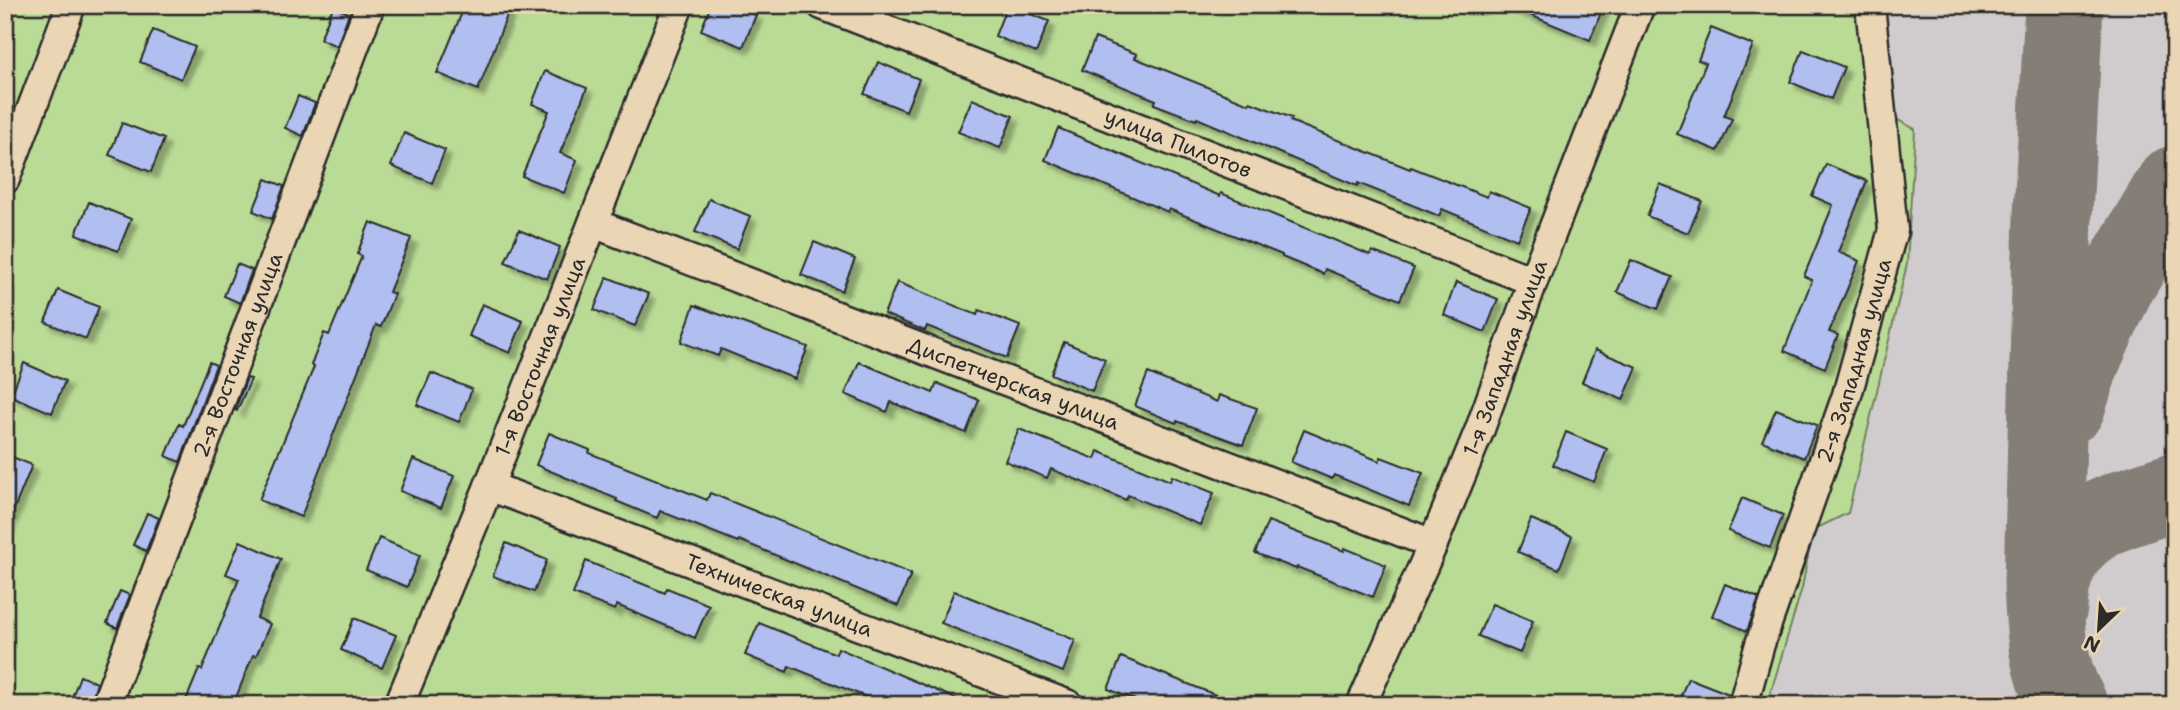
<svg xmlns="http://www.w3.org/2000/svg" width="2180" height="710" font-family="'Shantell Sans',sans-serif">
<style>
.built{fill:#d0ccce}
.green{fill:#badb95;stroke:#728360;stroke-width:2}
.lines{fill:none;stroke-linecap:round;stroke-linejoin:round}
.taxiway{stroke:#847e76;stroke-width:79}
.building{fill:#b0bfef;stroke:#2b2b2b;stroke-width:2;filter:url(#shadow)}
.minor-casing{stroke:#2b2b2b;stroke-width:33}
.minor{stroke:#ead6b4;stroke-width:28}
.labels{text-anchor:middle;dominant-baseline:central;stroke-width:7;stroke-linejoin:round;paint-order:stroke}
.street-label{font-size:21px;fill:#2b2b2b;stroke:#ead6b4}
</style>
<defs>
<filter id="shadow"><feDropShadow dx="6" dy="6" stdDeviation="2" flood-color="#0004"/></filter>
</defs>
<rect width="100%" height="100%" fill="#ded1c0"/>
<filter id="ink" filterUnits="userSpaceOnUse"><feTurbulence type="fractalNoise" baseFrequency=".0143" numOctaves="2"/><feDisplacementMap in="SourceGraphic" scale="14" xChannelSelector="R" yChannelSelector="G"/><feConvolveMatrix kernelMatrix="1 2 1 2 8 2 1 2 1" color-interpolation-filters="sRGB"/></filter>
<g filter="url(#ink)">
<path class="built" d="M1869,5H2175V705H1767L1802,588L1879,110Z"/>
<path class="green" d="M5,5H1869L1879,110L1915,129L1907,264L1848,513L1813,530L1802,588L1767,705H5Z"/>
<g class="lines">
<path class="taxiway" d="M2064,5L2053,214L2043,583C2045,625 2046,668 2068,705
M2066,406L2081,360L2114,287L2175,185
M2048,607C2053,524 2108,514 2175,492"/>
</g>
<path class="building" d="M465,5H511L478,90L437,73Z
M711,5H733L756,15L743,47L701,30Z
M1007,5L1049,21L1036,53L995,36Z
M1506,5H1604L1590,40Z
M333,7L349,13L337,46L320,39Z
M1711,28L1753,45L1724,116L1732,119L1718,151L1677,134L1706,63L1698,60Z
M153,30L195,47L181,79L140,62Z
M1095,38L1137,54L1135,58L1249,104L1250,102L1292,118L1290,121L1410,169L1411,167L1487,197L1489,191L1531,208L1517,240L1442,209L1439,216L1358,183L1357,186L1197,118L1196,120L1154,104L1156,100L1082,70Z
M1803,50L1844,67L1831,99L1790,82Z
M878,62L919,79L906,111L864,94Z
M545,71L587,88L560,153L577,160L564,193L522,176L549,111L532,104Z
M298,96L315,103L303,136L285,128Z
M972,99L1013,116L1000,148L958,132Z
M122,123L164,139L151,172L109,155Z
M1058,128L1220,196L1221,193L1370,255L1372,251L1414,268L1400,300L1325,269L1323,274L1282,257V255L1169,209L1168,212L1045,160Z
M404,133L445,150L432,183L391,166Z
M1826,164L1867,181L1838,252L1859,261L1829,332L1838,335L1825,368L1784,351L1812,280L1804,276L1833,205L1812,196Z
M266,179L284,186L272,219L253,211Z
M1660,184L1702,201L1688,233L1647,216Z
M709,199L750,216L737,249L695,232Z
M89,202L131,219L118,251L76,234Z
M370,222L411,238L389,292L394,294L381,327L376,325L301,517L259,500L314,367L311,365L324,333L329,335L362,256L357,254Z
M519,230L560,247L547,279L505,262Z
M814,242L855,259L842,291L801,275Z
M1631,260L1672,277L1658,309L1617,292Z
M237,264L252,270L240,303L224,296Z
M607,277L649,294L635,326L594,310Z
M897,282L977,315L979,310L1020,326L1007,358L927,326L925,331L884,314Z
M1456,282L1498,299L1485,332L1444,315Z
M58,290L99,307L86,339L45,322Z
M482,304L523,321L510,353L469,336Z
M694,305L808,347L795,379L721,349L718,356L681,342Z
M1064,342L1105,359L1092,391L1051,374Z
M1595,350L1637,367L1623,400L1582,382Z
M209,362L216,365L180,462L166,456L179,424L183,426Z
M859,362L933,393L937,383L979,400L966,433L891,402L887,412L845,394Z
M24,363L65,381L52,413L11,396Z
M431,373L472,389L459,422L417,405Z
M1148,373L1217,402L1219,395L1257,408L1243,445L1177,421L1176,423L1135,406Z
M247,378L251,379L237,411L235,410Z
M1776,409L1817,425L1804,458L1762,441Z
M1019,429L1095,459L1098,451L1170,481L1172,476L1214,493L1200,525L1128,495L1126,500L1051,469L1047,478L1005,461Z
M1304,430L1379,461L1381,457L1423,473L1409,506L1334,475L1332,479L1291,462Z
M1566,432L1607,449L1594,482L1553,465Z
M549,433L590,450L589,453L707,500L710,493L911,574L898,606L739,540L738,542L660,511L657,518L616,501L617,499L536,465Z
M5,454L32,465L6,529H5Z
M413,459L454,476L441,508L400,491Z
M1742,498L1783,515L1770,548L1728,531Z
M147,513L159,518L146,551L133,545Z
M1531,519L1572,536L1559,569L1518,552Z
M1268,521L1344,551L1345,548L1386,565L1373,597L1297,567L1296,569L1255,553Z
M379,538L420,555L407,587L366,570Z
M240,541L281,559L257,618L270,624L256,656L253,655L233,705H184L199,669L202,670L239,579L226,574Z
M506,543L547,560L534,592L493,576Z
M586,561L665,593L667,588L709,605L695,638L617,605L615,610L573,594Z
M1725,584L1759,598L1747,631L1712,616Z
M120,591L130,595L117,628L107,623Z
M954,591L1075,640L1063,672L941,623Z
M1492,604L1533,621L1520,653L1478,636Z
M354,618L396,635L382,668L341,650Z
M759,623L836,654L838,648L970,705H886L789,666L787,672L745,655Z
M1121,657L1238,704V705H1148L1108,689Z
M80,676L97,683L90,705H69Z
M1688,678L1729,694L1727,705H1677Z
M128,695L149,704V705H124Z"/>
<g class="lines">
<defs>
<g id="minor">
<path id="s1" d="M822,5L1533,281"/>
<path d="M5,179L71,5"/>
<path id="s2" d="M593,223L1433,544"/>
<path id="s3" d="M489,486L1069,705"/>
<path id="s4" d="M106,705L370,5"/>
<path id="s5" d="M399,705L489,486L679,5"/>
<path id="s6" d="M1361,705L1433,544L1480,429L1533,281L1640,5"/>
<path id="s7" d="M1743,705L1760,644L1847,395L1893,230L1870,5"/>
</g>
</defs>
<use href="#minor" class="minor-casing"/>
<use href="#minor" class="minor"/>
</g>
</g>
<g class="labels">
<g class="street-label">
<text stroke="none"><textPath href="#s1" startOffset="382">улица Пилотов</textPath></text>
<text stroke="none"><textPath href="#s4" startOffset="374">2-я Восточная улица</textPath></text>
<text stroke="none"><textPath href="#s5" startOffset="376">1-я Восточная улица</textPath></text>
<text stroke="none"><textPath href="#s6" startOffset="376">1-я Западная улица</textPath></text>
<text stroke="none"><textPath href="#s7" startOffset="362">2-я Западная улица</textPath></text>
<text stroke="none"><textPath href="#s2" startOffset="450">Диспетчерская улица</textPath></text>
<text stroke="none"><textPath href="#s3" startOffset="310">Техническая улица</textPath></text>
</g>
</g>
<rect width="2180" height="710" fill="none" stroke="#ead6b4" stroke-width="28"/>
<rect x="14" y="14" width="2152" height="682" fill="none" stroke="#2b2b2b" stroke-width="2.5" filter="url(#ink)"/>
<g transform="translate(2099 629) rotate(205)" stroke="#ead6b4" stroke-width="5" paint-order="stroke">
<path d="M0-5L12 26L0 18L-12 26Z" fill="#2b2b2b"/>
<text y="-10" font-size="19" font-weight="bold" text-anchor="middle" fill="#2b2b2b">N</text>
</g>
</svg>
